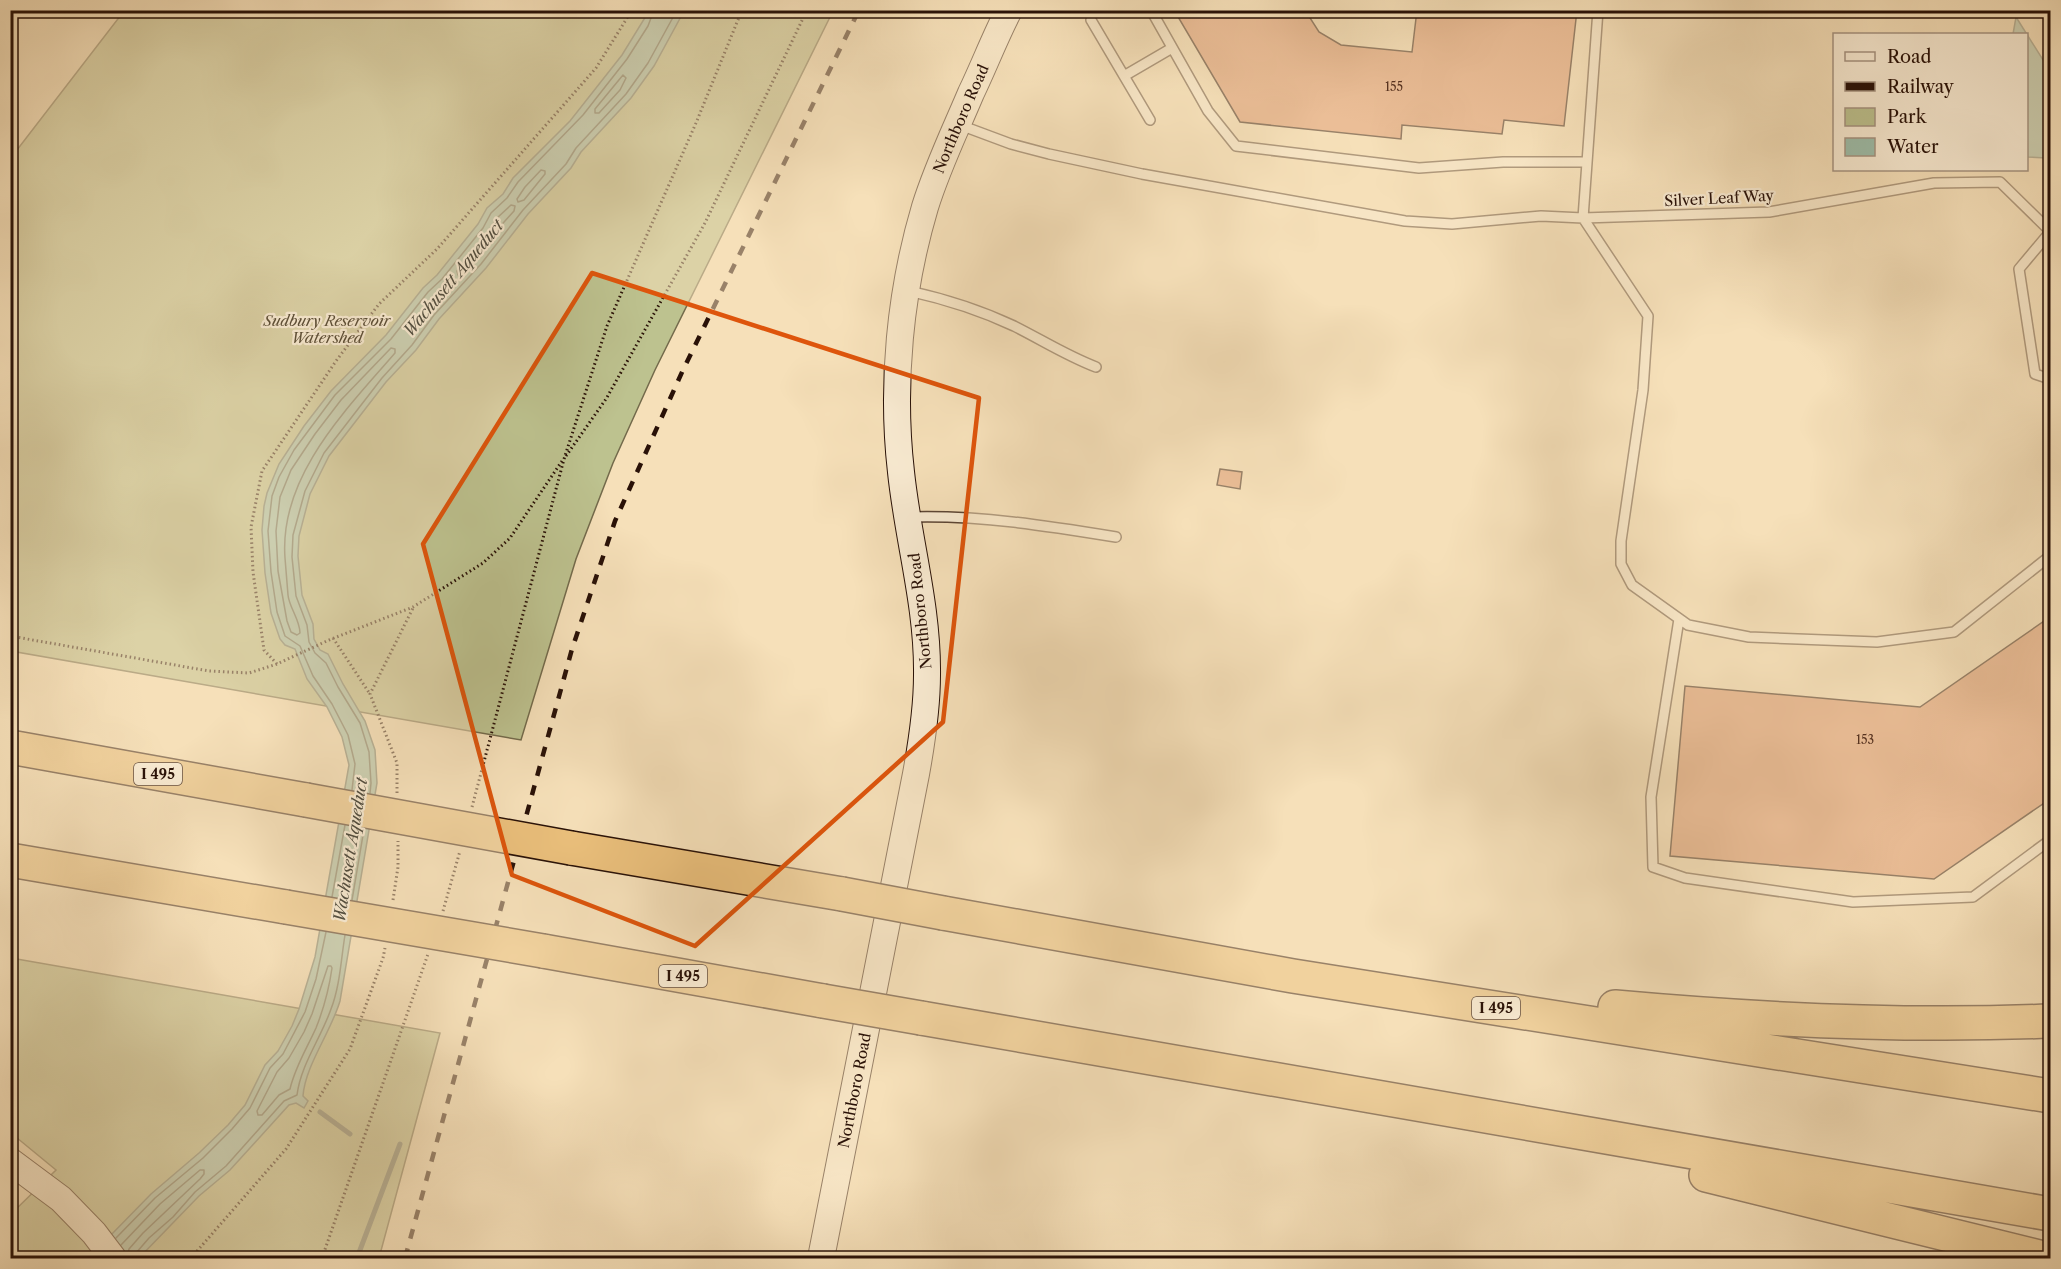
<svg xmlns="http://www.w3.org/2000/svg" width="2061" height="1269" font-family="'Libre Caslon Text',serif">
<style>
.green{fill:#bdc28f;stroke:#736a4b;stroke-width:1.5}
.water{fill:#9ebeaa;stroke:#6f7969;stroke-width:1.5}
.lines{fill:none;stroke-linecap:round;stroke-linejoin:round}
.shore{stroke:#646858;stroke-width:1.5}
.stream{stroke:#6f7969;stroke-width:5}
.building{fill:#dd966d;stroke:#291107;stroke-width:1.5}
.service-casing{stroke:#5c4534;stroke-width:12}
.secondary-casing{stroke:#291107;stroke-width:28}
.motorway-casing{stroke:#291107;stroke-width:36}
.path{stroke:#291107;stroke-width:3;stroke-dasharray:1.5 3;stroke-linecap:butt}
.service{stroke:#f9ebd2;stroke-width:9}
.secondary{stroke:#f9ebd2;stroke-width:26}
.motorway{stroke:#ebc07c;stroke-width:33}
.rail{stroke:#291107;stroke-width:4.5;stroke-dasharray:10 10;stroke-linecap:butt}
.motorway-bridge-casing{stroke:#291107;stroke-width:36;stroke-linecap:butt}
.motorway-bridge{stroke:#ebc07c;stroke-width:33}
.marked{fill:none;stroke:#de550c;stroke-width:4.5;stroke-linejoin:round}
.labels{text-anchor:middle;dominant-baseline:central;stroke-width:4.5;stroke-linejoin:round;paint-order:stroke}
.number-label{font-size:12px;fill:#563220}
.shield{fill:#f9ebd2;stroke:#675244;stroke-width:1.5}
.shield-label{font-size:14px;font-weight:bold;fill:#291107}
.street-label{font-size:15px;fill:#291107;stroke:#f9ebd2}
.park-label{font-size:15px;font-style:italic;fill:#5d4f37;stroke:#f9ebd2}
.water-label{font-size:16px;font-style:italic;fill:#524e40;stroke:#f9ebd2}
</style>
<rect width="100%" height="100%" fill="#f6e0b9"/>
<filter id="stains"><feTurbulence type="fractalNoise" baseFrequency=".00333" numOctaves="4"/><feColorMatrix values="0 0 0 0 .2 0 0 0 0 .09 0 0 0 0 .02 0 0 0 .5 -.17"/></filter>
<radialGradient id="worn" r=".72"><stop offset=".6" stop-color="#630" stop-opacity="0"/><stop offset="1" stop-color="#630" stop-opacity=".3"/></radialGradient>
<path class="green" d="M124,11H833L655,370L613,463L576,559L521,740L11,651L10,159Z
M11,958L440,1033L379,1258H11V1214L56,1170L11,1133Z"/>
<path class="water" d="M649,11H684L654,66L631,98L581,152L571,168L528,214L486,268L439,319L416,350L386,382L329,456L310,494L299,536L298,556L302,595L313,624L314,639L320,650L328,654L343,684L365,721L375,750L377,783L340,1001C331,1032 305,1066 303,1096L308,1101L304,1108L296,1103L289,1105L230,1170L199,1196L139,1258H84L110,1236L151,1194L199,1153L228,1125L245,1105L265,1065L278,1051L292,1026L299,1009L315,957L349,765L342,737L327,707L307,679L295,649L285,645L280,639L271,613L265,573L262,530L264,506L267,493L279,464L304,426L331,391L386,335L423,288L437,275L478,224L487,208L503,194L513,178L570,121L622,55Z
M2016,17L2050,71V170L2046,158L2027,157L2026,34H2013Z"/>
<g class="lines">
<path class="shore" d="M623,75L626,78L620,90L599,113H595V109Z
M541,170L545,171V174L524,200L518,202L517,199L525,187Z
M511,205L515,206L514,211L496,231L492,232L491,228L497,218Z
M485,238L489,240C485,252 471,263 463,273L458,275L457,271Z
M391,348L395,349V353C346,410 279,476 285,558C286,570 287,583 288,595C289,607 300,620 300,633L297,635L291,632L287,621L278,571L276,531L280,497L291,470L315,434L341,400Z
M352,790L355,764L348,735L332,704L313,676L300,646L285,636L277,612L271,572L268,531L272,496L279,477L294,450L335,395L391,339L428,292L442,279L483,228L491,213L507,198L518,182L583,115L627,59L648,26L654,10
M370,793L371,783L369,752L360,723L338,687L326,663L315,653L309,642L307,625L296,596L292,557L293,535L305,491L324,453L382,378L412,345L434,315L481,264L523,210L566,164L576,148L626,94L648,63L677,10
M332,897L345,825
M352,900L364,829
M328,966H331L332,968C329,989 324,1008 316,1028C307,1048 295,1067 290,1089L279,1095L262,1115H258L257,1111L277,1072L289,1058L304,1032L312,1014Z
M116,1238L155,1198L203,1158L232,1129L250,1108L270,1068L283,1054L305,1012L316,979L326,932
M121,1245L160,1204L200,1170H204V1174L200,1179L143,1233L129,1249L127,1258
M135,1258L136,1253L149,1238L173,1217L195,1192L226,1166L284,1101L297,1095C301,1064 321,1038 331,1009C340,986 341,959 345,935"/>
<path class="stream" d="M320,1112L350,1134
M357,1258L400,1144"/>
</g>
<path class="building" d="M1174,10H1305L1319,32L1341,45L1412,52L1417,10H1577L1564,126L1504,120L1502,134L1402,125L1401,139L1240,122Z
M1220,469L1242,472L1240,489L1217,485Z
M2050,617V799L1934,879L1670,856L1685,686L1920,707Z"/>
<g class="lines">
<defs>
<path id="service" d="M1151,10L1208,111L1236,146L1419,168L1503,162H1587
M1598,10L1583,218L1648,316L1643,390L1621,541V564L1632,585L1688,625L1749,637L1877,642L1954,632L2050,556
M1091,20L1150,120
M1124,76L1172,48
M960,125L1011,144L1049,154L1142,174L1405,221L1452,224L1541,216L1583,218L1769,212L1934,183L2000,182L2050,231
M2050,232L2019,269L2035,374L2050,379
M909,291C945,299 980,310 1014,326C1042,340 1067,356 1096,367
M911,517C980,515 1048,526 1116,537
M1679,619L1651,797L1653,867L1685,878L1853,902L1973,897L2050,840"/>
<g id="secondary">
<path d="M10,1161L61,1199L94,1233L113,1258"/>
<path id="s1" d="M821,1258L916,774C922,741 927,708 927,675C928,606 908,540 901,472C891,385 900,291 925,207C937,168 955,131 971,93C984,66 995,37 1009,10"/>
</g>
<path id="motorway" d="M10,747L306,800
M571,848L842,894
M10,860L286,907
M943,913L1293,976L2050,1096
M543,951L823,1001
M1615,1007C1759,1020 1905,1027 2050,1021
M921,1018L2050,1214
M1706,1175L2043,1258"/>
</defs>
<use href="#service" class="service-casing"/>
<use href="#secondary" class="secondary-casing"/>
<use href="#motorway" class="motorway-casing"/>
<path class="path" d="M566,456L606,399L705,223L807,10
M10,636L209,671L249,673L277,664L329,640L413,607L483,563L510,538L562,461
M333,638L370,694
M277,664L264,650L253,572L251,527L262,471L336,361L379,304L437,249L596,68L632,10
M397,793V763L370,694L413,608
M472,807L564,459L607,326L696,123L742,10
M393,900L398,867V841
M443,911L460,851
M191,1258L286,1149L350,1049L383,958L385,948
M322,1258L428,954"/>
<use href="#service" class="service"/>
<use href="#secondary" class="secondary"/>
<use href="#motorway" class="motorway"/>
<path class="rail" d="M405,1258L572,649L615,521L683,370L859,10"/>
<defs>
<path id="motorway-bridge" d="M306,800L571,848
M842,894L943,913
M286,907L543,951
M823,1001L921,1018"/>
</defs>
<use href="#motorway-bridge" class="motorway-bridge-casing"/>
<use href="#motorway-bridge" class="motorway-bridge"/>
</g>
<path d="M0 0H2061V1269H0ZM592,273L979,398L943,722L695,946L512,875L423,544Z" fill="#f6e0b9" fill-opacity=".55" fill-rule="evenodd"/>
<path class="marked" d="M592,273L979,398L943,722L695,946L512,875L423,544Z"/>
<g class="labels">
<g class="number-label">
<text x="1394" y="86">155</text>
<text x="1865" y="739">153</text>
</g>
<g class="shield">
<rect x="134" y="763" width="48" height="22" rx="4.5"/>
<rect x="659" y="965" width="48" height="22" rx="4.5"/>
<rect x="1472" y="997" width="48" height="22" rx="4.5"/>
</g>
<g class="shield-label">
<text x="158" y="774">I 495</text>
<text x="683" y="976">I 495</text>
<text x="1496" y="1008">I 495</text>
</g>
<g class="street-label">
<text stroke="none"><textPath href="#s1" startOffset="1161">Northboro Road</textPath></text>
<text transform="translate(1719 198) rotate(-3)">Silver Leaf Way</text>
<text transform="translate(920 611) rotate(-96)">Northboro Road</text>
<text stroke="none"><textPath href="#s1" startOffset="171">Northboro Road</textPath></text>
</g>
<g class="park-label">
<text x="327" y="320">Sudbury Reservoir<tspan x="327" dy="17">Watershed</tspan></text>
</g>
<g class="water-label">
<text transform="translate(453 278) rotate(-50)">Wachusett Aqueduct</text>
<text transform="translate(350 850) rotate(-81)">Wachusett Aqueduct</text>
</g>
</g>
<rect width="2061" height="1269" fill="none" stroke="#f6e0b9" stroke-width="36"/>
<rect x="12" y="12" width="2037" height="1245" fill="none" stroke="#291107" stroke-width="3"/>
<rect x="18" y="18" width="2025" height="1233" fill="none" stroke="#291107" stroke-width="1.5"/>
<rect x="1833" y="33" width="195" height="138" fill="#f9ebd2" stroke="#a69481" stroke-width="1.5"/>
<rect x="1845" y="52" width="30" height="9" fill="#f9ebd2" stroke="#a69481" stroke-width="1.5"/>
<text x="1887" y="63" font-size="18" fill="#291107">Road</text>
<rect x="1845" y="82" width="30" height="9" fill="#291107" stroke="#a69481" stroke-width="1.5"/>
<text x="1887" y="93" font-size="18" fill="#291107">Railway</text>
<rect x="1845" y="108" width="30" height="18" fill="#bdc28f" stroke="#a69481" stroke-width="1.5"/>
<text x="1887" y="123" font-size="18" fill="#291107">Park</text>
<rect x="1845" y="138" width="30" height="18" fill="#9ebeaa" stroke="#a69481" stroke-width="1.5"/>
<text x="1887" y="153" font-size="18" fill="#291107">Water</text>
<rect width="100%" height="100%" filter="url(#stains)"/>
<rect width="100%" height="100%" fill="url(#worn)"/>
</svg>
